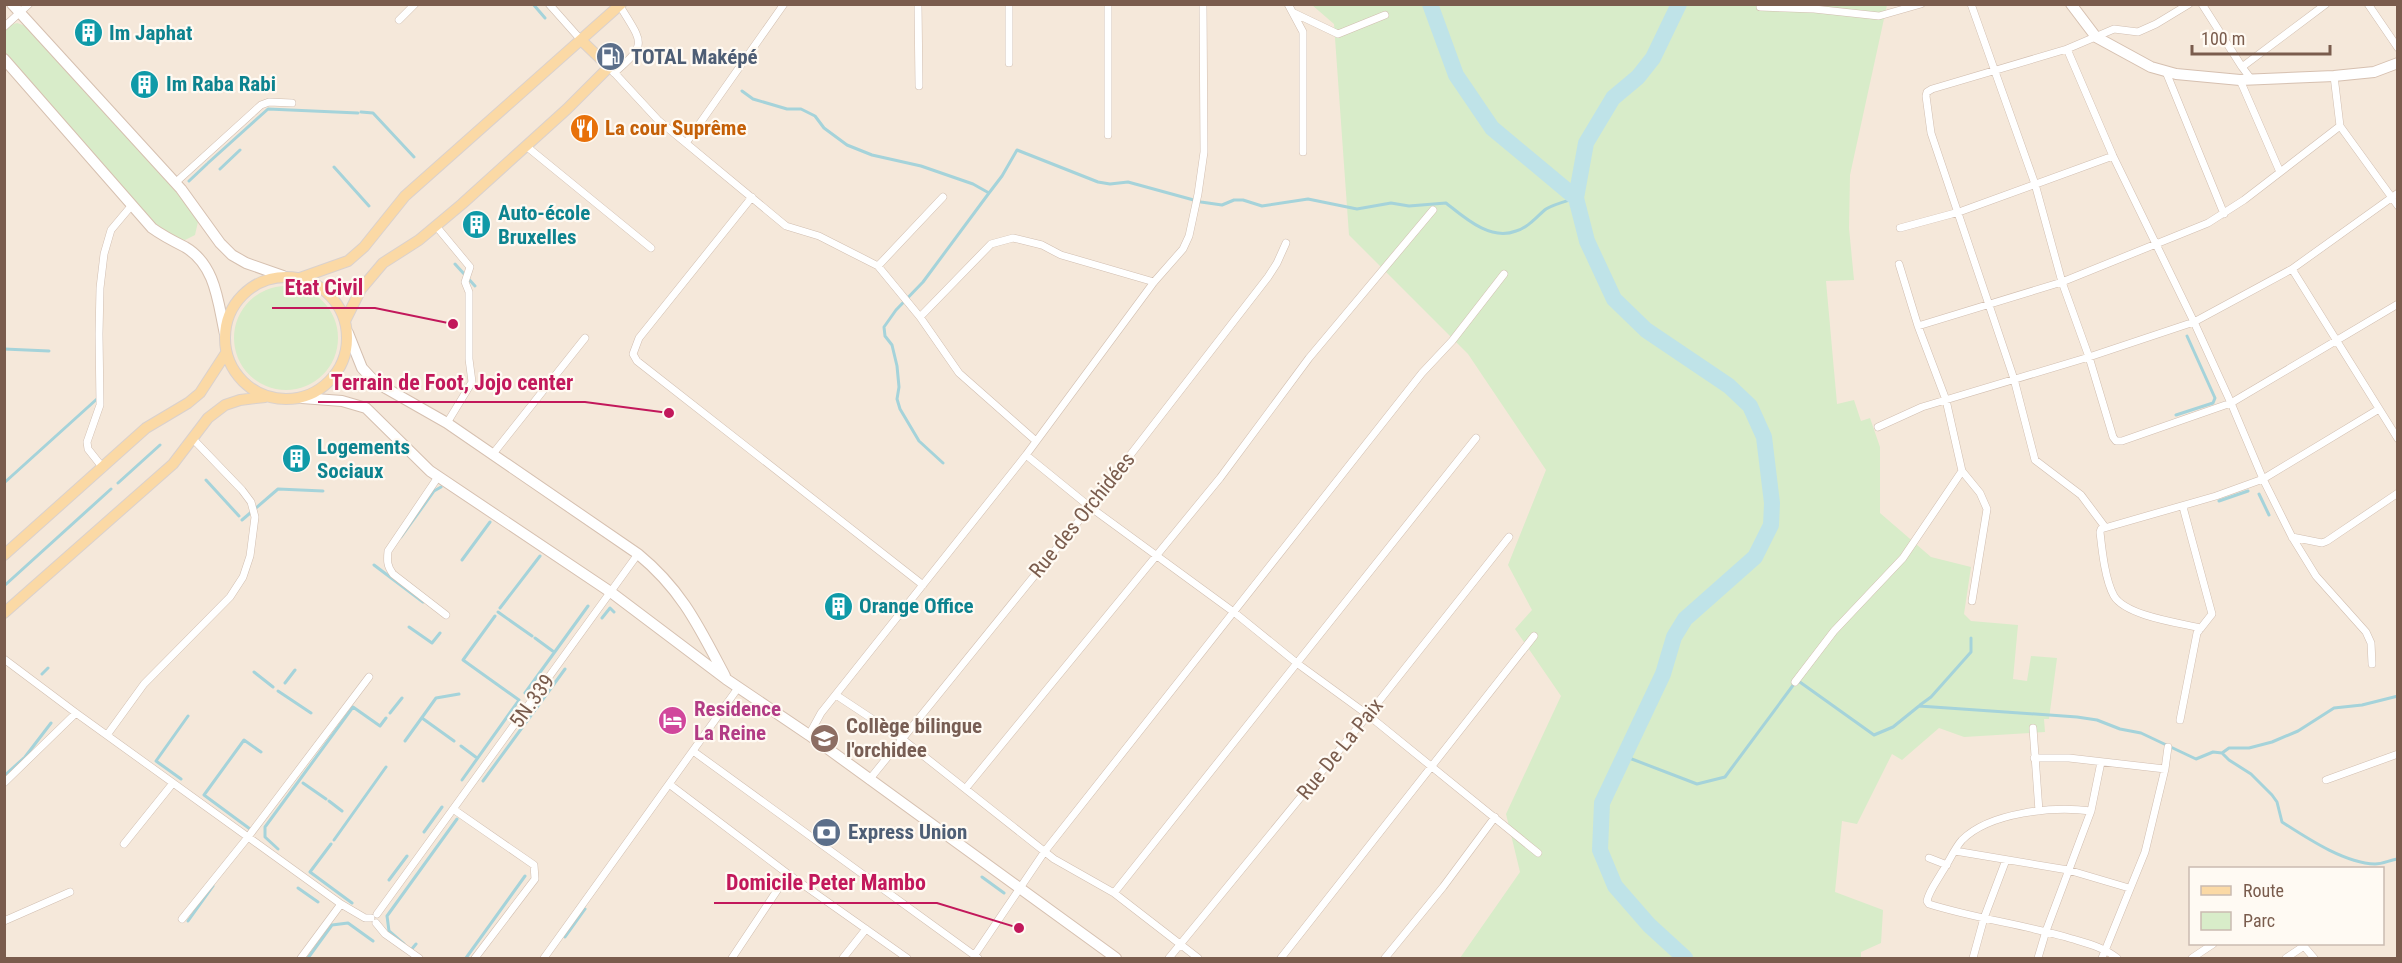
<svg xmlns="http://www.w3.org/2000/svg" width="2402" height="963" font-family="'Roboto Condensed',sans-serif">
<style>
.residential{fill:#f5e8da;fill-rule:evenodd}
.green{fill:#d8ecc9}
.lines{fill:none;stroke-linecap:round;stroke-linejoin:round}
.stream{stroke:#a5d3da;stroke-width:3}
.river{stroke:#bfe3e8;stroke-width:16}
.street-casing{stroke:#d1beb0;stroke-width:8}
.secondary-casing{stroke:#d6c0b0;stroke-width:12}
.primary-casing{stroke:#dad1cd;stroke-width:12}
.street{stroke:#fff;stroke-width:7}
.secondary{stroke:#fff;stroke-width:10}
.primary{stroke:#fbd9a5;stroke-width:10}
.labels{text-anchor:middle;dominant-baseline:central;stroke-width:4.5;stroke-linejoin:round;paint-order:stroke}
.culture-label{font-size:21px;font-weight:bold;fill:#0d838f;stroke:#fffaf3;text-anchor:start}
.service-label{font-size:21px;font-weight:bold;fill:#4e5e75;stroke:#fffaf3;text-anchor:start}
.food-label{font-size:21px;font-weight:bold;fill:#c56008;stroke:#fffaf3;text-anchor:start}
.street-label{font-size:21px;fill:#7a5c4d;stroke:#fffaf3}
.hotel-label{font-size:21px;font-weight:bold;fill:#b23c85;stroke:#fffaf3;text-anchor:start}
.education-label{font-size:21px;font-weight:bold;fill:#785e54;stroke:#fffaf3;text-anchor:start}
.leader{fill:none;stroke:#c2185b;stroke-width:2}
.callout-dot{fill:#c2185b;stroke:#fffaf3;stroke-width:2}
.callout-label{font-size:22px;text-anchor:middle;font-weight:bold;fill:#c2185b;stroke:#fffaf3;stroke-width:4.5;stroke-linejoin:round;paint-order:stroke}
</style>
<rect width="100%" height="100%" fill="#fdf6ec"/>
<path class="residential" d="M5,5H2397V958H5ZM2190,868H2382V944H2190Z"/>
<path class="green" d="M1312,5H1887L1850,175L1849,228L1854,280L1826,281L1837,404L1854,400L1861,421L1870,418L1880,447V513L1931,557L1971,567L1964,614L1971,621L2018,625L2013,679L2027,681L2031,656L2057,658L2049,719H2044L2045,732L1964,737L1939,728L1902,760L1892,754L1857,824L1842,821L1835,892L1883,910L1881,943L1861,952V958H1460L1520,872L1506,814L1561,696L1515,629L1532,610L1508,565L1546,470L1468,354L1349,235L1334,24Z
M17,23L35,29L200,213L195,235L185,240L161,233L5,58L4,27Z
M234 338a52 52 0 1 1 104 0a52 52 0 1 1-104 0Z"/>
<g class="lines">
<path class="stream" d="M533,4L545,18
M742,91L753,99L787,109H801L815,116L824,128L847,145L872,155L921,166L973,184L989,193L1002,176L1017,150L1098,182L1110,184L1128,182L1201,202L1222,205L1234,200H1243L1262,206L1308,199L1357,209L1391,203L1409,206L1446,203C1465,218 1490,241 1516,231C1529,227 1536,217 1546,209C1554,204 1567,201 1576,198
M361,112L373,113L414,157
M208,163L268,109L358,113
M334,167L369,206
M220,169L240,150
M189,181L207,164
M455,264L475,286
M4,349L49,351
M2176,415L2213,403L2215,398L2187,336
M943,463L919,441L900,409L897,399L899,387L897,366L892,345L885,336L884,327L896,310L923,282L989,193
M206,480L239,516
M4,483L98,398
M118,483L160,445
M2259,494L2269,515
M2219,501L2248,491
M242,520L278,489L323,491
M401,537L434,491L441,487
M462,560L490,522
M374,565L423,602
M4,586L111,489
M500,608L540,556
M498,612L532,636
M602,618L610,608L614,612
M409,627L432,643L440,633
M535,638L554,652
M254,672L273,687
M42,674L48,668
M285,683L295,670
M278,691L311,713
M525,693L588,606
M1920,705L1931,697L1971,652V638
M390,713L402,698
M422,718L454,741
M405,741L436,698L459,694
M461,746L477,758
M2222,753L2229,760L2251,774L2272,795L2277,802L2282,822C2307,838 2344,863 2375,864C2383,864 2390,860 2398,859
M1624,756L1697,784L1725,777L1797,680L1874,735L1893,727L1919,706L2077,717L2097,720L2120,729L2141,733L2196,759L2213,752L2222,753L2229,748H2249L2272,742L2298,731L2334,708L2362,705L2398,696
M4,776L25,757L51,723
M181,779L156,761L188,716
M462,780L519,700L463,660L495,616
M483,781L565,669
M303,783L326,799
M329,801L342,811
M250,829L204,795L244,740L261,752
M424,832L442,807
M334,840L386,767
M331,844L310,872L352,903
M278,849L265,837V827L353,707L380,726L386,718
M982,877L1004,893
M389,880L407,856
M298,888L318,902
M188,921L213,886
M565,937L585,909
M404,944L389,931L387,916L457,819
M411,950L416,944
M308,958L332,925L348,923L373,941
M466,958L525,876"/>
<path class="river" d="M1430,4L1456,75L1492,128L1576,198
M1679,4L1653,58L1638,77L1613,98L1586,143L1576,198L1587,241L1614,299L1646,330L1729,386L1750,406L1764,437L1772,503L1771,525L1755,557L1685,619L1674,637L1663,674L1602,803L1600,850L1615,886L1649,925L1685,958"/>
<defs>
<path id="street" d="M549,4L581,40
M918,4L919,86
M1009,4V63
M1288,4L1303,32V152
M1971,4L2035,184L2062,282L2089,357L2194,322L2292,269L2398,193
M2202,4L2242,67
M2368,4L2398,48
M1760,7L1814,9L1879,16L1921,4
M1294,13L1338,34L1385,15
M399,20L415,4
M4,27L29,4
M2067,49L2113,156L2194,322L2231,403L2263,479L2292,537L2316,576L2366,632L2371,643L2372,664
M609,67L658,120L786,226L819,236L878,266L920,317L959,373L1036,441
M2166,72L2224,214
M614,73C649,43 642,43 620,6
M2334,76L2340,126L2398,206
M2251,79L2242,67L2326,4
M2240,80L2280,172
M1108,135V4
M686,143L784,4
M526,146L651,248
M175,183L261,105L269,102L292,103
M752,197L639,338L633,354L637,361L923,585
M436,226L470,267L465,282L469,292V359L472,382L447,423
M1900,228L1959,212L2113,156
M1899,264L1918,326L1946,400L1962,471L1980,493L1987,509L1972,601
M878,266L943,197
M2292,269L2398,439
M920,317L991,244L1013,238L1042,245L1061,255L1154,282
M1918,326L2062,282L2208,223L2244,200L2340,126
M1878,427L1922,407L2089,357L2113,437L2116,441H2122L2231,403L2398,304
M492,455L585,338
M1026,455L1090,507L1235,613L1298,664L1368,715L1538,853
M103,468L88,449L87,442L100,405L99,334L100,288L104,254L111,230L132,205
M438,477L388,551C387,561 387,566 393,574L446,615
M2105,527L2081,495L2035,460L2014,379L1931,133L1926,96L1927,92L1932,89L2067,49L2114,29L2138,32L2156,24L2189,4
M2292,537L2322,543L2327,541L2398,493
M2201,628C2180,623 2126,616 2114,596C2105,580 2102,550 2100,532L2101,529L2216,496L2263,479L2379,409
M4,659L76,713L341,904L365,918H371
M1795,682L1834,631L1903,558L1962,471
M836,695L901,738L1054,859L1114,893L1198,958
M2180,720L2197,633L2212,614L2183,507
M2033,728L2039,811
M107,735L144,684L230,597L243,577L250,556L255,517L251,502L242,490L193,439
M809,735L821,713L1026,455L1154,282L1183,249L1189,236L1198,194L1204,152L1203,4
M693,751L978,958
M2034,758H2069L2165,769
M869,780L1090,507L1268,277L1277,263L1286,243
M2326,780L2398,754
M4,783L76,713
M669,784L788,874L907,958
M966,788L1220,478L1309,358L1433,210
M453,809L534,865L535,879L475,958
M2091,811C2054,806 1990,812 1962,840C1954,849 1949,862 1942,872C1937,881 1929,891 1927,901L1929,904C1973,918 2020,924 2066,937C2085,943 2102,946 2117,958
M124,844L173,783
M1955,851L2068,870L2129,888
M1929,858L1947,865
M1114,893L1476,438
M377,914L638,554
M182,919L248,837L369,677
M4,921L70,892
M376,923L385,934L419,958
M2302,944L2314,958
M974,956L1045,851L1422,373L1452,341L1504,274
M301,958L341,904
M544,958L738,688
M732,958L788,874
M843,958L866,929
M1169,958L1368,715L1509,537
M1281,958L1534,636
M1385,958L1443,887L1495,817
M1973,958L1984,918L2006,860
M2038,958L2046,931L2091,811L2101,762
M2102,958L2145,852L2165,769L2168,747
M2192,958L2213,944
M2286,958L2304,946"/>
<path id="secondary" d="M12,4L181,189L220,243L232,255L246,263L283,276
M2071,4L2096,37L2151,67L2176,74L2240,80L2334,76L2374,72L2398,63
M4,59L152,228C163,236 173,241 185,247C216,265 218,303 225,334
M348,333L362,368L375,382L447,423L638,554C682,590 699,627 725,676
M302,398L342,401L366,408L430,471L612,593L726,679L809,735L1116,958"/>
<path id="primary" d="M225 338a61 61 0 1 1 122 0a61 61 0 1 1-122 0Z
M300,278L348,261L364,247L405,196L621,4
M345,321L361,289L383,263L419,240L462,204L567,109L609,67L581,40
M4,555L146,428L188,403L200,393L226,353
M4,613L173,464L208,418L225,405L240,400L265,397"/>
</defs>
<use href="#street" class="street-casing"/>
<use href="#secondary" class="secondary-casing"/>
<use href="#primary" class="primary-casing"/>
<use href="#street" class="street"/>
<use href="#secondary" class="secondary"/>
<use href="#primary" class="primary"/>
</g>
<defs>
<symbol id="building-disc" viewBox="-11 -11 22 22"><circle r="9.5" fill="#0f9aa8" stroke="#fffaf3"/><path d="M-4-6H4V6H1V3H-1V6H-4ZM-2.5-4.3h1.7v1.8h-1.7ZM.8-4.3h1.7v1.8H.8ZM-2.5-1h1.7V.8h-1.7ZM.8-1h1.7V.8H.8Z" fill="#fff"/></symbol>
<symbol id="fuel-disc" viewBox="-11 -11 22 22"><circle r="9.5" fill="#5c6f8a" stroke="#fffaf3"/><path d="M-5.5-6h7V0h2V4h1.3V-2.5L3-4.5l.8-.8L6-3V5H2.5V1h-1V6h-7ZM-4.2-4.7v3.2H.2V-4.7Z" fill="#fff"/></symbol>
<symbol id="restaurant-disc" viewBox="-11 -11 22 22"><circle r="9.5" fill="#e8710a" stroke="#fffaf3"/><path d="M-5-6h1v4h1v-4h1v4h1v-4h1v5L-1.5 .5V6h-2V.5L-5-1ZM5-6V6H3V1.5H1.5Q1.5-4 5-6Z" fill="#fff"/></symbol>
<symbol id="hotel-disc" viewBox="-11 -11 22 22"><circle r="9.5" fill="#d1479c" stroke="#fffaf3"/><path d="M-6-4.5h1.5V1H6V5H4.5V3h-9V5H-6ZM-4 0a1.8 1.8 0 1 1 3.6 0ZM.5 0V-2.5h3Q6-2.5 6 0Z" fill="#fff"/></symbol>
<symbol id="school-disc" viewBox="-11 -11 22 22"><circle r="9.5" fill="#8d6e63" stroke="#fffaf3"/><path d="M0-5L7-2L0 1L-7-2ZM-4 1L0 2.5L4 1V4Q0 6-4 4Z" fill="#fff"/></symbol>
<symbol id="bank-disc" viewBox="-11 -11 22 22"><circle r="9.5" fill="#5c6f8a" stroke="#fffaf3"/><path d="M-6-4H6V4H-6ZM0-2.3a2.3 2.3 0 1 0 0 4.6a2.3 2.3 0 1 0 0-4.6Z" fill="#fff"/></symbol>
</defs>
<g fill-rule="evenodd">
<use href="#building-disc" x="72" y="16" width="33" height="33"/>
<use href="#fuel-disc" x="594" y="40" width="33" height="33"/>
<use href="#building-disc" x="128" y="68" width="33" height="33"/>
<use href="#restaurant-disc" x="568" y="112" width="33" height="33"/>
<use href="#building-disc" x="460" y="208" width="33" height="33"/>
<use href="#building-disc" x="280" y="442" width="33" height="33"/>
<use href="#building-disc" x="822" y="590" width="33" height="33"/>
<use href="#hotel-disc" x="656" y="704" width="33" height="33"/>
<use href="#school-disc" x="808" y="722" width="33" height="33"/>
<use href="#bank-disc" x="810" y="816" width="33" height="33"/>
</g>
<g class="labels">
<g class="culture-label">
<text x="109" y="33">Im Japhat</text>
<text x="166" y="84">Im Raba Rabi</text>
<text x="498" y="213">Auto-école<tspan x="498" dy="24">Bruxelles</tspan></text>
<text x="317" y="447">Logements<tspan x="317" dy="24">Sociaux</tspan></text>
<text x="859" y="606">Orange Office</text>
</g>
<g class="service-label">
<text x="631" y="57">TOTAL Maképé</text>
<text x="848" y="832">Express Union</text>
</g>
<g class="food-label">
<text x="605" y="128">La cour Suprême</text>
</g>
<g class="street-label">
<text transform="translate(1082 515) rotate(-51)">Rue des Orchidées</text>
<text transform="translate(532 701) rotate(-54)">5N.339</text>
<text transform="translate(1340 749) rotate(-51)">Rue De La Paix</text>
</g>
<g class="hotel-label">
<text x="694" y="709">Residence<tspan x="694" dy="24">La Reine</tspan></text>
</g>
<g class="education-label">
<text x="846" y="726">Collège bilingue<tspan x="846" dy="24">l'orchidee</tspan></text>
</g>
</g>
<path class="leader" d="M453 324L375 308H272M669 413L585 402H318M1019 928L937 903H714"/>
<g class="callout-dot">
<circle cx="453" cy="324" r="6"/>
<circle cx="669" cy="413" r="6"/>
<circle cx="1019" cy="928" r="6"/>
</g>
<g class="callout-label">
<text x="324" y="295">Etat Civil</text>
<text x="452" y="390">Terrain de Foot, Jojo center</text>
<text x="826" y="890">Domicile Peter Mambo</text>
</g>
<rect width="2402" height="963" fill="none" stroke="#7a5c4d" stroke-width="12"/>
<rect x="2189" y="867" width="195" height="78" fill="#fffaf3" stroke="#cabbb1" stroke-width="1.5"/>
<rect x="2201" y="886" width="30" height="9" fill="#fbd9a5" stroke="#cabbb1" stroke-width="1.5"/>
<text x="2243" y="897" font-size="18" fill="#7a5c4d">Route</text>
<rect x="2201" y="912" width="30" height="18" fill="#d8ecc9" stroke="#cabbb1" stroke-width="1.5"/>
<text x="2243" y="927" font-size="18" fill="#7a5c4d">Parc</text>
<path d="M2192 45v9h138v-9" fill="none" stroke="#7a5c4d" stroke-width="3"/>
<text x="2201" y="45" font-size="18" fill="#7a5c4d" stroke="#fffaf3" stroke-width="4.5" paint-order="stroke">100 m</text>
</svg>
